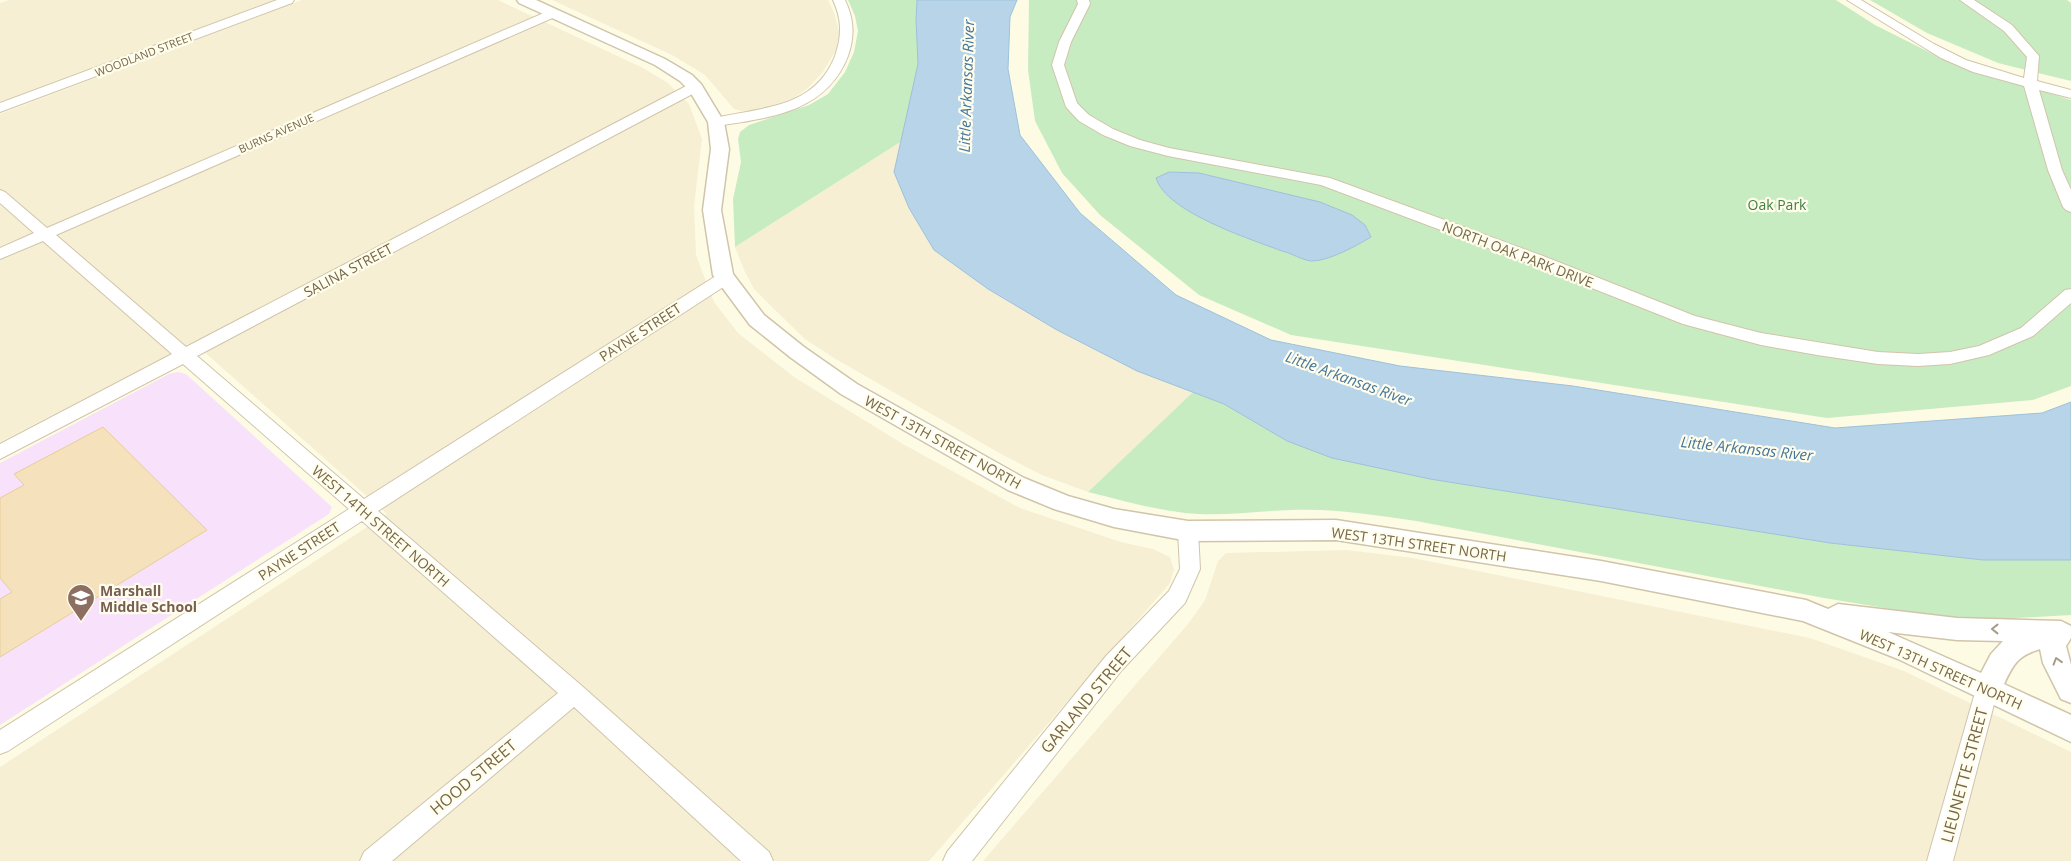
<svg xmlns="http://www.w3.org/2000/svg" width="2071" height="861" font-family="'Open Sans',sans-serif">
<style>
.residential{fill:#f6efd3}
.education{fill:#f8e1fa}
.green{fill:#c8ecc2}
.water{fill:#b8d4e9;stroke:#9dc1db}
.building{fill:#f5e1bb;stroke:#e8cd9a}
.lines{fill:none;stroke-linecap:round;stroke-linejoin:round}
.minor-casing{stroke:#d0c5aa;stroke-width:2}
.tertiary-casing{stroke:#d0c5aa;stroke-width:3}
.minor{fill:#fff;fill-rule:evenodd}
.tertiary{fill:#fff;fill-rule:evenodd}
.oneway{stroke:#a79c88}
.labels{text-anchor:middle;dominant-baseline:central;stroke-width:4.5;stroke-linejoin:round;paint-order:stroke}
.far-street-label{font-size:11px;fill:#786648;stroke:#fffdec}
.park-label{font-size:14px;fill:#417f3f;stroke:#fffdec}
.street-label{font-size:14px;fill:#786648;stroke:#fffdec}
.education-label{font-size:14px;font-weight:bold;fill:#785e54;stroke:#fffdec;text-anchor:start}
.water-label{font-size:15px;font-style:italic;fill:#46769c;stroke:#fffdec}
.near-street-label{font-size:16px;fill:#786648;stroke:#fffdec}
</style>
<rect width="100%" height="100%" fill="#fefbe5"/>
<path class="residential" d="M9,0H277L0,103V3Z
M302,0H498L643,68L668,83L689,104L702,139L694,206L696,255L714,302L738,333L794,377L903,444L1020,508L1121,542L1153,549L1170,557L1174,569L1170,583L929,861H0V767L387,514L193,342L0,442V114Z
M552,0H828L835,15L839,33L836,50L823,72L808,88L795,97L775,105L756,110L742,111L734,109L705,75L672,55Z
M902,141L894,172L934,250L988,289L1057,330L1137,371L1193,392L1088,492L1042,475L1001,454L834,358L805,339L777,312L754,289L744,270L735,247Z
M1347,550L1413,558L1810,638L1904,671L2071,752V861H983L1188,624L1205,600L1218,561L1226,553Z"/>
<path class="education" d="M178,372L186,374L332,507L329,514L0,725V463L169,374Z"/>
<path class="green" d="M848,0H917L916,20L918,64L902,141L735,247L733,199L741,162L738,139L740,132L749,125L809,105L828,94L845,72L854,52L858,31L855,16Z
M1029,0H1836L1875,25L1943,59L2071,100V386L2033,400L1827,418L1291,335L1199,295L1100,215L1062,173L1035,121L1028,70Z
M1870,0H2067L2071,3V81L1998,63L1927,33Z
M1193,392L1224,404L1287,441L1830,543L1983,560H2071V615L1998,619L1939,617L1824,598L1416,521C1375,515 1333,508 1291,510C1256,511 1220,517 1185,513C1152,509 1120,500 1088,492Z"/>
<path class="water" d="M917,0H1017L1010,17L1008,69L1020,135L1080,213L1176,295L1271,340L1400,366L1573,386L1835,428L2042,413L2071,402V560H1983L1830,543L1430,479L1332,458L1287,441L1224,404L1137,371L1057,330L988,289L934,250L909,208L894,172L918,64L916,20Z
M1169,172L1199,173L1320,202L1352,215L1365,225L1371,237C1356,246 1329,261 1311,261C1302,260 1291,253 1282,251C1250,239 1166,212 1156,178Z"/>
<path class="building" d="M103,427L207,530L0,657V599L12,592L0,578V498L24,485L14,474Z"/>
<g class="lines">
<defs>
<path id="minor" d="M277,0H294L292,3L0,112V103Z
M833,0H845C854,19 855,36 848,56C826,113 768,118 716,126L711,125L709,122L711,119C759,107 814,110 835,56C842,36 842,19 833,0Z
M1077,0H1089L1090,4L1071,42L1064,65L1077,103L1089,115L1113,129L1140,140L1169,148L1330,178L1543,256L1695,316L1761,333L1878,352L1918,354L1950,352L1979,346L2021,328L2065,290L2071,289V303L2033,336L1989,355L1950,364L1918,366L1878,364L1817,355L1761,345L1683,324L1531,264L1321,185L1168,156L1130,146L1103,135L1079,121L1066,107L1052,65L1059,42L1078,4Z
M1847,0H1861L1934,44L1966,60L2024,78L2027,57L2004,31L1960,0H1974L2012,25L2039,56L2037,81L2071,90V98L2039,90L2062,170L2071,190V212L2066,210L2063,207L2048,170L2024,86L1973,72L1941,58Z
M553,9L557,10L559,13L557,16L56,235L186,347L690,84H700L702,87L700,90L197,356L364,499L719,274L725,273L731,274L733,278L731,282L378,511L582,686L769,852L773,861H741L574,707L392,861H360L364,852L558,693L362,521L8,751L0,754V730L349,509L183,364L0,459V444L172,354L43,241L0,259V248L34,233L0,203V190L5,192L47,228Z
M1188,523L1195,525L1198,531L1200,569L1185,603L1122,670L972,861H943L947,852L1106,656L1169,591L1180,569L1178,531L1181,525Z
M1987,679L1995,682L1998,689L1953,861H1927L1976,689L1979,682Z"/>
<path id="tertiary" d="M517,0H536L665,59L692,75L701,84L724,122L729,149L721,210L733,274L764,315L804,347L857,384L1024,478L1068,496L1114,509L1188,521L1336,520L1601,561L1806,600L1828,609L1838,604L1957,618L2061,621L2071,626V638L2066,646L2071,665V703L2061,699L2043,663L2040,649C2018,656 2014,663 2004,684L2071,715V742L1898,659L1803,621L1601,581L1336,540L1188,541L1114,527L1054,509L1008,490L841,394L790,357L750,325L713,275L703,210L711,149L708,122L689,90L680,81L655,65L519,3ZM1888,632L1957,640L2003,641L1991,654L1981,673Z"/>
</defs>
<use href="#minor" class="minor-casing"/>
<use href="#tertiary" class="tertiary-casing"/>
<use href="#minor" class="minor"/>
<use href="#tertiary" class="tertiary"/>
</g>
<defs><path id="oneway-chevron" d="M-2-3.5L2.5 0L-2 3.5" fill="none" stroke-width="1.6" stroke-linecap="round" stroke-linejoin="round" transform="scale(1.25)"/></defs>
<g class="oneway">
<use href="#oneway-chevron" transform="translate(1995 629) rotate(-180)"/>
<use href="#oneway-chevron" transform="translate(2057 661) rotate(-107)"/>
</g>
<defs>
<symbol id="school-pin" viewBox="-11 -11 22 30"><path d="M0 17L-7.5 6A9.5 9.5 0 1 1 7.5 6Z" fill="#8d6e63" stroke="#fffdec"/><path d="M0-5L7-2L0 1L-7-2ZM-4 1L0 2.5L4 1V4Q0 6-4 4Z" fill="#fff"/></symbol>
</defs>
<g fill-rule="evenodd">
<use href="#school-pin" x="65" y="582" width="32" height="43"/>
</g>
<g class="labels">
<g class="far-street-label">
<text transform="translate(144 54) rotate(-21)">WOODLAND STREET</text>
<text transform="translate(276 133) rotate(-24)">BURNS AVENUE</text>
</g>
<g class="park-label">
<text x="1777" y="204">Oak Park</text>
</g>
<g class="street-label">
<text transform="translate(1518 254) rotate(21)">NORTH OAK PARK DRIVE</text>
<text transform="translate(348 270) rotate(-28)">SALINA STREET</text>
<text transform="translate(640 332) rotate(-33)">PAYNE STREET</text>
<text transform="translate(943 442) rotate(29)">WEST 13TH STREET NORTH</text>
<text transform="translate(381 526) rotate(41)">WEST 14TH STREET NORTH</text>
<text transform="translate(1419 544) rotate(8)">WEST 13TH STREET NORTH</text>
<text transform="translate(299 551) rotate(-33)">PAYNE STREET</text>
<text transform="translate(1941 669) rotate(24)">WEST 13TH STREET NORTH</text>
</g>
<g class="education-label">
<text x="100" y="590">Marshall<tspan x="100" dy="16">Middle School</tspan></text>
</g>
<g class="water-label">
<text transform="translate(966 86) rotate(-88)">Little Arkansas River</text>
<text transform="translate(1349 378) rotate(20)">Little Arkansas River</text>
<text transform="translate(1747 448) rotate(6)">Little Arkansas River</text>
</g>
<g class="near-street-label">
<text transform="translate(1086 700) rotate(-50)">GARLAND STREET</text>
<text transform="translate(1964 775) rotate(-75)">LIEUNETTE STREET</text>
<text transform="translate(473 777) rotate(-40)">HOOD STREET</text>
</g>
</g>
</svg>
